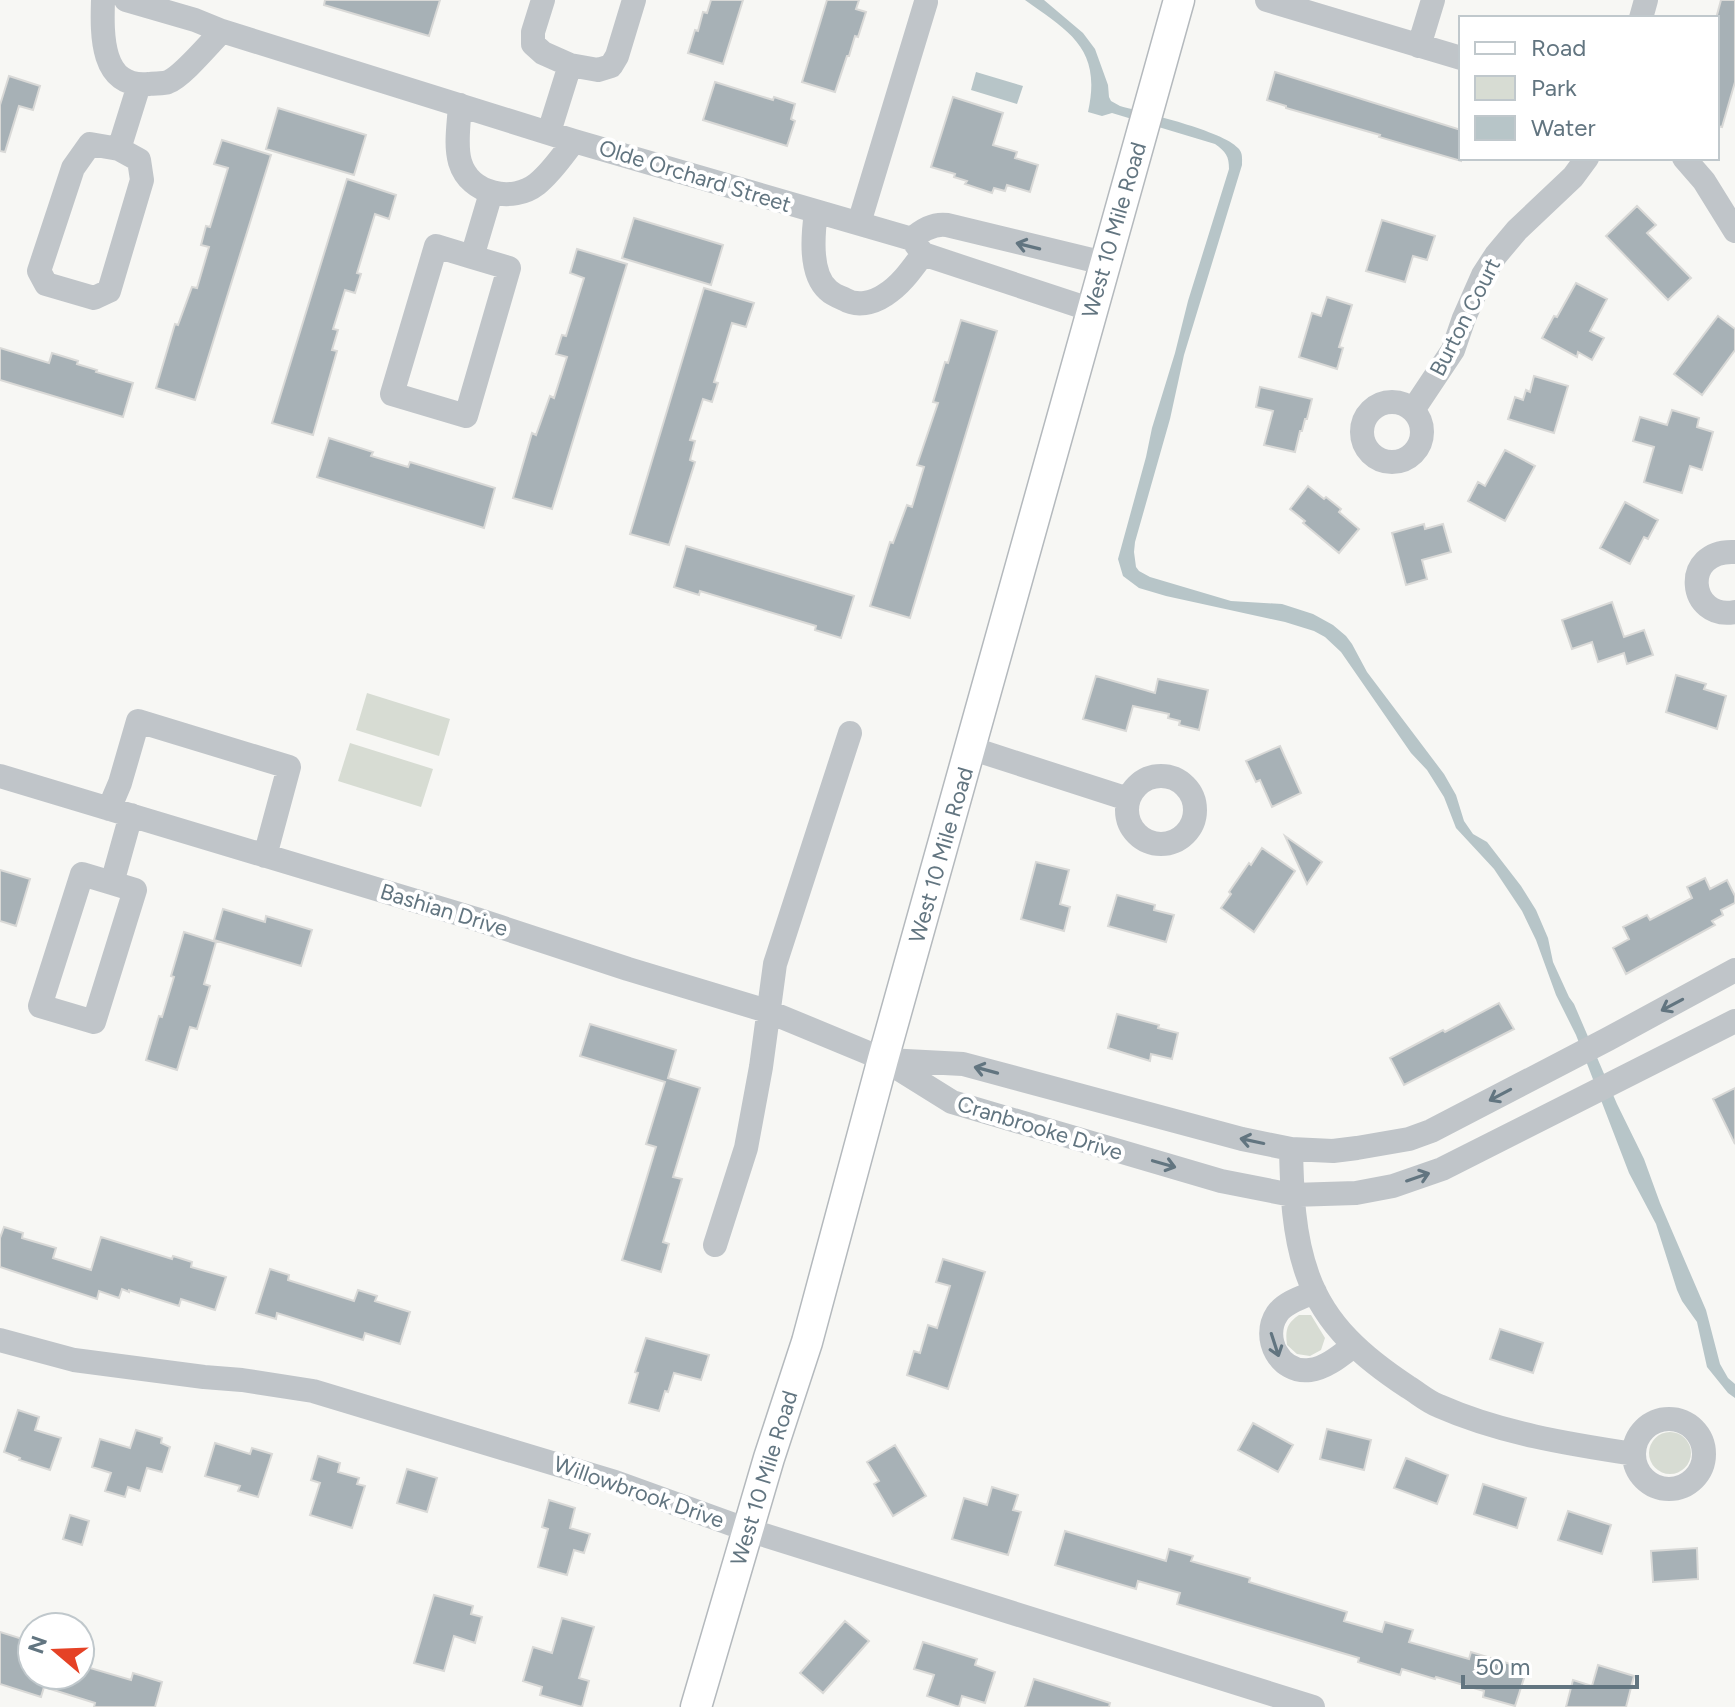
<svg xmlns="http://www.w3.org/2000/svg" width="1735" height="1707" font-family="Figtree,sans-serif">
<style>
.green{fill:#d7dcd3}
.water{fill:#b7c5c8}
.building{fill:#a7b1b6;stroke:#d9d9d7;stroke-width:2}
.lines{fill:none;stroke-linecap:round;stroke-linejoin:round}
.major-casing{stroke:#b4b9bd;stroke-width:33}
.minor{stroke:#c0c5c9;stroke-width:24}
.major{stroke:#fff;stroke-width:30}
.oneway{stroke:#627580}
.labels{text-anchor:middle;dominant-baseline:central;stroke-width:8;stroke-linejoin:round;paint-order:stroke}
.street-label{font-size:22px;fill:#627580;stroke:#fff}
</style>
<rect width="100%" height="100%" fill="#f7f7f4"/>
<path class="green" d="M367,693L450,719L439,756L356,730Z
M350,743L433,769L421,807L338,781Z
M1299,1315H1311L1325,1338L1321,1350L1310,1356L1297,1354L1287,1345C1285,1330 1287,1323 1299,1315Z
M1649 1453a21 21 0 1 1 42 0a21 21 0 1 1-42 0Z"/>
<path class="water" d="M1025,0H1044L1083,33L1095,49L1108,85L1109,97L1111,101L1120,106C1145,113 1223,131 1238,148C1243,153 1242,158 1242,165L1184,355L1170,419L1135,542L1134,552L1136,567L1139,571L1150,577L1231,601L1282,604L1313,614L1333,625L1346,636L1352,644L1367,672L1444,774L1456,795L1464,821L1473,834L1487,842L1521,886L1536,910L1548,938L1553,962L1569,997L1574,1004L1617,1104L1644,1159L1660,1203L1706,1310L1720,1364L1728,1378L1735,1384V1398L1728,1393L1707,1367L1697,1322L1682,1301L1677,1290L1656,1224L1629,1173L1576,1035L1556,995L1536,940L1522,911L1494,869L1456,828L1444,797L1427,770L1411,753L1341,652L1325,637L1314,631L1285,622L1166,596L1139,588L1123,576L1118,559L1146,457L1152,428L1175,353L1188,301L1229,169C1229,156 1226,152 1215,144L1112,113L1102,116L1088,112C1102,49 1070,32 1025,0Z
M976,72L1023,86L1017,104L971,90Z"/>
<path class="building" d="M325,0H440L429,36L324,5Z
M711,0H743L723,64L688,53L695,30L698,31L703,12L707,13Z
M827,0H859L856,9L866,12L858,37L855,36L849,56H847L835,92L802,82Z
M1721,0H1735V82L1722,127L1717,126V15Z
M1275,72L1461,130V161L1379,137L1380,135L1286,108V106L1267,100Z
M9,76L40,86L33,110L19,106L5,152L0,151V105Z
M715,82L773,100L774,97L795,104L791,119L795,121L787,146L703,120Z
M953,97L1003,113L993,145L1017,152L1015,158L1038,165L1030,192L1007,185L1005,191L994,188L992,193L965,184L967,181L954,177L955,174L931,167Z
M278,108L366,135L354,175L266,149Z
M222,140L271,155L195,400L156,388L175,324L178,325L192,287L197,288L209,247L201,245L206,226L210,227L228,168L214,164Z
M347,179L396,195L389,219L375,214L357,273L361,274L355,293L345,290L333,329L338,330L332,350L337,351L313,435L272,423Z
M1637,206L1656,225L1647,233L1691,278L1668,300L1606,236Z
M634,218L723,245L711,285L622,258Z
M1382,220L1435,236L1427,260L1413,256L1405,282L1366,271Z
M577,249L627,264L552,509L513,498L532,433L536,435L550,396L554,398L567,357L556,354L562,335L566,336L584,278L570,273Z
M1576,283L1607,299L1590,331L1604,338L1592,360L1578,352L1577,357L1542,338L1554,316L1557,317Z
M704,288L754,303L746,327L732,323L714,382L718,383L712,402L703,399L690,440L695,441L690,460L695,462L669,545L630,534Z
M1327,297L1352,305L1339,347L1343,348L1337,369L1299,357L1312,313L1321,316Z
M1718,316L1735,329V350L1702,395L1674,374Z
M961,320L997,331L910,618L870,606L890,542L893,543L907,505L912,507L924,467L917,465L938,403L933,402L945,362L948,363Z
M0,348L49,363L52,353L78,361L77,364L97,370L96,372L133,383L123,417L0,380Z
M1534,376L1568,386L1554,433L1508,419L1515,397L1523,400L1526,390L1530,392Z
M1260,387L1312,399L1307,419H1305L1302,431H1300L1295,452L1264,445L1273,411L1256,407Z
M1672,410L1699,418L1697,427L1713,432L1702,470L1690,466L1682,493L1644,482L1654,447L1633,441L1640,417L1667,425Z
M329,438L373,452L371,456L408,467L410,462L495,488L484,528L317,477Z
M1505,450L1535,466L1505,521L1468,501L1478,482L1485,486Z
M1308,486L1324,499L1326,497L1341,509L1339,512L1359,529L1339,553L1303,523L1305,521L1290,509Z
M1625,502L1658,520L1648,539L1644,537L1630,564L1600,548Z
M1424,524L1425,529L1443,524L1451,552L1422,560L1427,579L1406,585L1392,533Z
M686,546L854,596L841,638L815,630L816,626L700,591L699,595L674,587Z
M1612,602L1624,637L1644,630L1653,655L1627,664L1624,653L1598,662L1592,642L1572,649L1562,620Z
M1676,675L1706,684L1704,689L1726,696L1717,729L1666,712Z
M1096,676L1155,693L1158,679L1208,690L1199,730L1179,725L1180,721L1168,718L1169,714L1133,706L1126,731L1083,719Z
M1280,746L1301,793L1272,807L1260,780L1256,782L1246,761Z
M1285,836L1322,862L1307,884Z
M1262,848L1295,871L1254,932L1221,908L1231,894L1229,892L1249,863L1251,865Z
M1036,862L1069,870L1060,904L1070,907L1064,931L1021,919Z
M0,870L30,879L16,926L0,921Z
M1705,878L1710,889L1727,880L1735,896V903L1721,910L1723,915L1712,921L1715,925L1626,974L1613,948L1629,939L1623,927L1647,915L1650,920L1692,898L1687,887Z
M1117,895L1155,905L1154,910L1174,915L1166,942L1108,926Z
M223,909L265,922L266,916L312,930L301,966L214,940Z
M184,932L216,942L204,984L210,986L197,1029L190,1027L177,1070L146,1060L159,1016L162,1017L174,977L171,976Z
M1499,1003L1514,1029L1404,1085L1390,1058L1443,1030L1445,1032Z
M1117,1014L1159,1025L1158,1028L1178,1033L1172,1059L1151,1054L1150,1061L1108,1048Z
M590,1024L676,1050L668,1078L700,1088L673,1177L682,1179L663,1242L669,1244L661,1272L622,1260L656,1147L646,1144L665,1082L580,1056Z
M1735,1088V1144L1713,1099Z
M4,1227L23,1233L22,1238L56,1248L53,1258L91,1270L101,1237L172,1259L173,1256L192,1262L191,1267L226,1277L215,1310L181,1299L179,1306L129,1290V1292L122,1289L119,1298L99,1291L97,1299L0,1267V1238Z
M943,1259L985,1272L948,1389L907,1375L914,1351L920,1353L928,1325L937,1328L950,1286L936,1282Z
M270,1269L289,1275L288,1280L354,1301L358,1290L377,1296L375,1301L410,1312L400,1344L365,1333L363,1340L277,1313L276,1319L256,1313Z
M1500,1329L1543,1343L1533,1373L1490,1359Z
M646,1338L709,1355L701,1380L674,1373L668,1392L665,1391L659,1411L629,1403L638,1373L635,1372Z
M18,1410L39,1417L35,1430L61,1438L50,1470L19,1460L20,1458L4,1452Z
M1253,1423L1293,1445L1278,1472L1238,1450Z
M1327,1429L1371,1440L1364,1470L1320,1459Z
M136,1430L162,1438L161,1443L170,1447L162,1472L147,1468L140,1491L128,1487L125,1497L105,1491L111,1473L92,1467L100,1439L130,1448Z
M215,1443L250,1454L252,1448L272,1454L258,1497L238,1491L240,1486L205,1476Z
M895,1445L926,1496L893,1516L874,1484L879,1481L867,1462Z
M318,1456L340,1463L338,1472L359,1478L357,1484L365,1486L352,1528L310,1515L320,1483L311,1480Z
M1406,1458L1448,1475L1437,1504L1394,1488Z
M407,1469L437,1478L427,1512L397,1503Z
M1483,1484L1526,1498L1517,1528L1474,1514Z
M992,1487L1018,1495L1013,1510L1021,1512L1008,1555L952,1539L964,1498L987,1505Z
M549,1500L575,1508L570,1528L590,1534L584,1553L574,1550L567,1575L538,1567L548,1529L542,1527Z
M1568,1511L1611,1525L1602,1554L1558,1540Z
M70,1515L89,1521L82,1545L63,1539Z
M1065,1531L1166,1561L1169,1549L1193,1556L1191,1561L1250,1578L1249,1582L1347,1612L1344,1621L1382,1632L1385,1622L1413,1630L1409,1642L1469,1659L1471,1652L1527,1669L1515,1706L1483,1697L1484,1691L1436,1677L1435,1679L1402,1669L1400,1675L1358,1662L1359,1658L1177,1604L1180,1593L1138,1581L1136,1589L1055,1565Z
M1697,1548L1698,1579L1653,1582L1651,1551Z
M434,1595L473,1606L471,1614L482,1617L475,1643L454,1636L444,1671L414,1663Z
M562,1618L594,1627L579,1678L589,1681L582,1707L540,1695L542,1687L523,1681L533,1647L552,1653Z
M845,1621L869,1641L823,1693L800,1673Z
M0,1632L32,1642V1675H80V1665L131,1680L133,1673L162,1682L155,1707H94L95,1703L44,1687L41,1697L0,1684Z
M923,1642L977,1659L975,1665L995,1672L985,1703L962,1696L959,1707L927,1696L934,1675L914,1669Z
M1598,1665L1634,1676L1626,1707H1566L1573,1680L1592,1686Z
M1034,1679L1110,1703L1109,1707H1025Z"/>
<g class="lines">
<defs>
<path id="major" d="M696,1707L769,1458L807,1342L883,1059L1179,0"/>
</defs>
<use href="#major" class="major-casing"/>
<path class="minor" d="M103,0C102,33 100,89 149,84C155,83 163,84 168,82C182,77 210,43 222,31
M126,0L195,20L222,31L574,141L912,239L923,254L1092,310
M543,0L533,32V44L543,53L570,65L598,70L611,66L617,56L634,0
M1267,0L1461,58
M1641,18L1646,0
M1419,46L1433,0
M460,105C459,123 455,145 460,162C470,195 513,203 537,184C552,172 563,155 574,141
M549,132L570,65
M119,149L139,160L142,180L109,291L94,298L46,284L39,271L73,168L90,144L119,149L139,85
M1684,158L1704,181L1735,231
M816,212C813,234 809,273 828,290C832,294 839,297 844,299C857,307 873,303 885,295C901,285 912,269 923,254
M859,223L926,2
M912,239C922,230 933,223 947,225L1104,263
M472,257L509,268L466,416L392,394L436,246L472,257L491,193
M1362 432a30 30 0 1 1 60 0a30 30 0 1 1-60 0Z
M1413,410L1453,350L1464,318L1483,275L1496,255L1517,230L1573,177L1587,158
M1735,552C1680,549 1688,621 1735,612
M970,748L1128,799
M1127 810a34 34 0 1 1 68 0a34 34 0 1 1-68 0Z
M0,776L476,919L628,969L767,1011L883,1059L952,1102L1221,1181L1292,1195L1356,1193L1393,1186L1442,1169L1735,1021
M109,809L120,783L138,721L289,767L265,856
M112,883L135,890L94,1022L40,1006L82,874L112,883L131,815
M887,1060L963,1064L1242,1139L1291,1149L1333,1151L1357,1148L1409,1139L1431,1131L1608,1039L1735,970
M1291,1149C1292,1192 1293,1235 1308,1276C1326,1326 1364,1358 1408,1387C1418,1393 1428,1402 1439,1406C1500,1433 1568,1444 1634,1454
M715,1245L746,1148L761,1067L775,964L850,733
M1315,1292C1303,1297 1285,1302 1277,1314C1261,1338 1280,1374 1310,1370C1326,1368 1340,1356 1353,1346
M0,1340L74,1360L204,1377L242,1380L313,1391L615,1482L748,1530L1313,1707
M1634 1454a35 35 0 1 1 70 0a35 35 0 1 1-70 0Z"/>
<use href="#major" class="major"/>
</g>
<defs><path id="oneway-shaft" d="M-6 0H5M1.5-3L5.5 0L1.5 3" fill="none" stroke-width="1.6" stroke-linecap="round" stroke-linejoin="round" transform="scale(2)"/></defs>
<g class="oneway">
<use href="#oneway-shaft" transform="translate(1028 246) rotate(-166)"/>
<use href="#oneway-shaft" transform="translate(1672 1005) rotate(152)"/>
<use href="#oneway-shaft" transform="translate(986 1070) rotate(-165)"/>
<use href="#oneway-shaft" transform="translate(1500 1095) rotate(152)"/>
<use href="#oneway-shaft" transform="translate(1252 1141) rotate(-168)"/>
<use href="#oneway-shaft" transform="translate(1164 1164) rotate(16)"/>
<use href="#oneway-shaft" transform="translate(1418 1177) rotate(-19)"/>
<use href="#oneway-shaft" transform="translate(1275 1345) rotate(72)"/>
</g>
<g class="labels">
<g class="street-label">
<text transform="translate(695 176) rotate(17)">Olde Orchard Street</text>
<text transform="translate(1114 230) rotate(-74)">West 10 Mile Road</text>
<text transform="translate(1465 317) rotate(-63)">Burton Court</text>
<text transform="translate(941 855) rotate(-74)">West 10 Mile Road</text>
<text transform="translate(444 910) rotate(17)">Bashian Drive</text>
<text transform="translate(1040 1128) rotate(17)">Cranbrooke Drive</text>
<text transform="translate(764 1478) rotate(-73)">West 10 Mile Road</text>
<text transform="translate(639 1492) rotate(19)">Willowbrook Drive</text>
</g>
</g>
<rect x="1459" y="16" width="260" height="144" fill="#ffffff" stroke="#c0c8cc" stroke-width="2"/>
<rect x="1475" y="42" width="40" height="12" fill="#ffffff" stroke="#c0c8cc" stroke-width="2"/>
<text x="1531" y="56" font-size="24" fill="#627580">Road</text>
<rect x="1475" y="76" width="40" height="24" fill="#d7dcd3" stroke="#c0c8cc" stroke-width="2"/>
<text x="1531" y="96" font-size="24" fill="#627580">Park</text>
<rect x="1475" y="116" width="40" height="24" fill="#b7c5c8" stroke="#c0c8cc" stroke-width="2"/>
<text x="1531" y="136" font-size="24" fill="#627580">Water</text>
<g transform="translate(56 1651) rotate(289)"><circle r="38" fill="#ffffff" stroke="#c0c8cc" stroke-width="2"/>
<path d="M0-6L14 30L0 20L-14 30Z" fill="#e54226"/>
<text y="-12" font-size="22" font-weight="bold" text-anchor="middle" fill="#627580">N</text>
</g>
<path d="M1463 1675v12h174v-12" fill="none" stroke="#627580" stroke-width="4"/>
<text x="1475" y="1675" font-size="24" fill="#627580" stroke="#ffffff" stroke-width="6" paint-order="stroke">50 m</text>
</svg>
